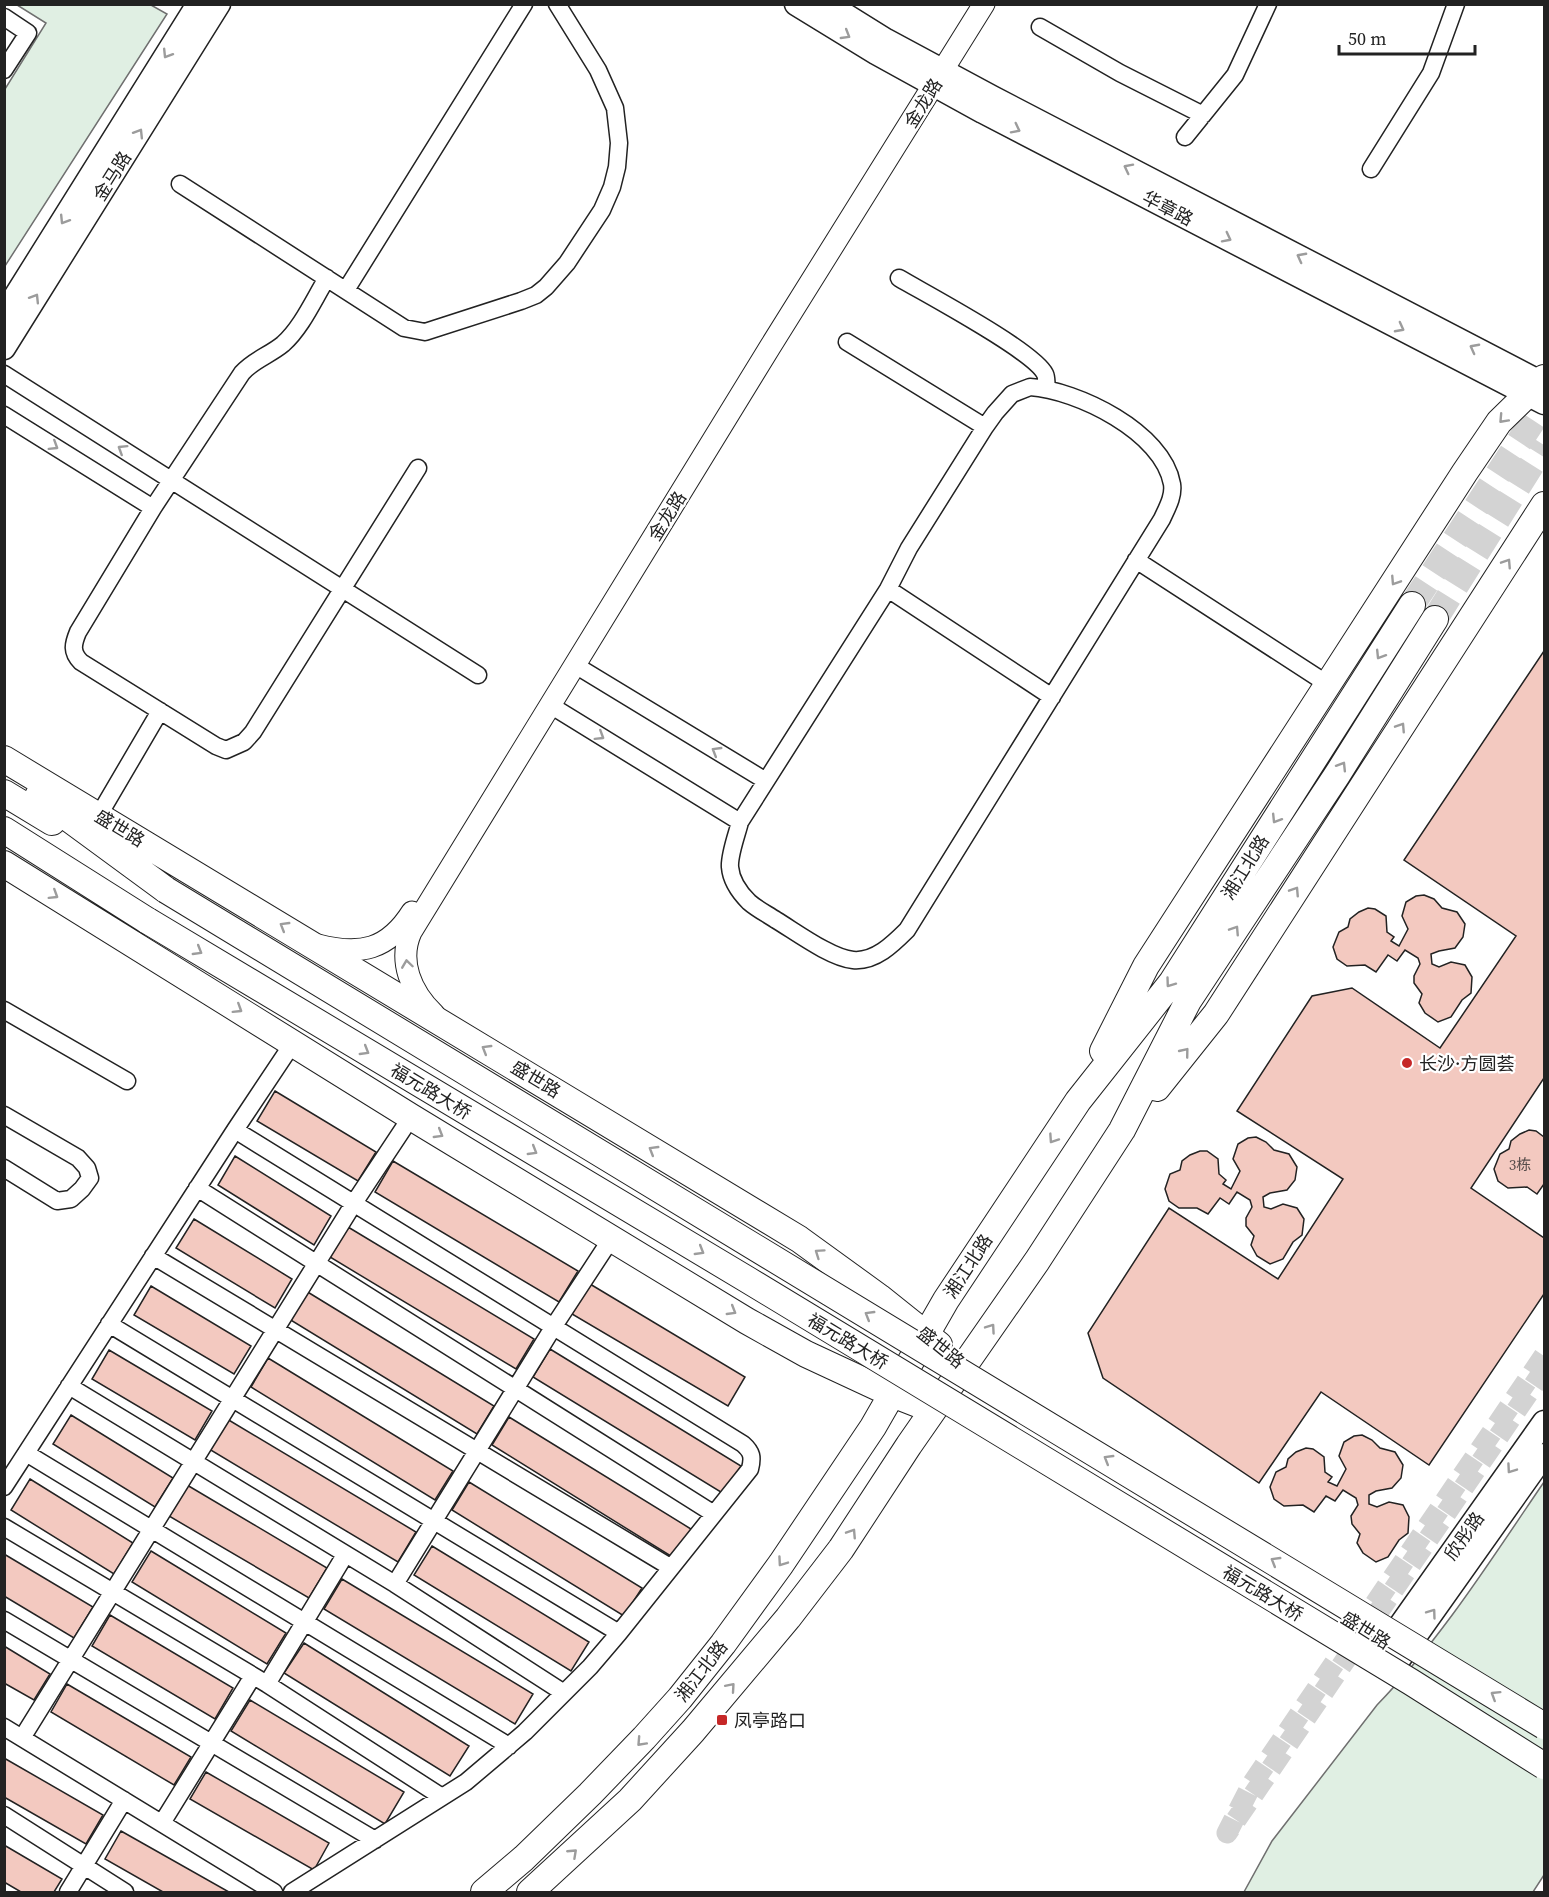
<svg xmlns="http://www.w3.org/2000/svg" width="1549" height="1897" font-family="'Source Serif 4','Noto Sans SC',serif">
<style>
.green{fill:#e0efe3;stroke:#6f6f6f;stroke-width:1.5}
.building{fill:#f3c9c0;stroke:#222;stroke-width:1.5}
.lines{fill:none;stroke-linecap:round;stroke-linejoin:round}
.tertiary-tunnel{stroke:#d3d3d3;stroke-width:21;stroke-dasharray:21 10;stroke-linecap:butt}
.primary-tunnel{stroke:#d3d3d3;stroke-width:26;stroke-dasharray:26 13;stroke-linecap:butt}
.minor-casing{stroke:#222;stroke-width:19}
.tertiary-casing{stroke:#222;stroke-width:23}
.secondary-casing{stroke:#222;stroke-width:25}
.primary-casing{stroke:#222;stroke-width:28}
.minor{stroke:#fff;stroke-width:16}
.tertiary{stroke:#fff;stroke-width:21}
.secondary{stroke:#fff;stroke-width:22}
.primary{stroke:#fff;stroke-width:26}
.primary-bridge-casing{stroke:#222;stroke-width:28;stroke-linecap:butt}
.primary-bridge{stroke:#fff;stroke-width:26}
.oneway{stroke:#9c9c9c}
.poi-dot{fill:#c62828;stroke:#fff;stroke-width:2}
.labels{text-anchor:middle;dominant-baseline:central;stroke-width:4.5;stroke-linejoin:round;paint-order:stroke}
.number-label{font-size:15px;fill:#564c4a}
.street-label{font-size:18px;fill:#222;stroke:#fff}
.poi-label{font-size:18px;fill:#222;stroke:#fff;text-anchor:start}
</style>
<rect width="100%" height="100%" fill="#fff"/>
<path class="green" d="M17,5H151L167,14L5,266V89L46,23Z
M1544,1482V1875L1533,1892H1244L1272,1841L1377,1705C1442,1638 1492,1558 1544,1482Z"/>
<path class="building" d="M1544,651V1078L1471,1188L1544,1238V1294L1429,1465L1321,1392L1259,1483L1103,1378L1088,1333L1169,1208L1278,1279L1343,1179L1237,1111L1312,996L1352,988L1440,1048L1516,936L1404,860Z
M1424,895L1434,899L1442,908L1457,912L1465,924L1463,937L1455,948L1439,951L1431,954L1432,964L1439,967L1451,962L1465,965L1472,977L1471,993L1462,1000L1451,1017L1438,1022L1425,1013L1419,1003L1422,994L1414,983V976L1420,964L1418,958L1405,950L1397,961L1388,955L1376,972L1365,965L1347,966L1337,959L1333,947L1339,932L1348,927L1350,919L1359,912L1368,908L1375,909L1386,916L1387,932L1394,937L1391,941L1399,946L1408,929L1402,916L1406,902L1416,896Z
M275,1091L376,1152L358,1181L257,1121Z
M1529,1130L1536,1131L1544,1137V1184L1537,1194L1527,1187L1508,1188L1498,1181L1494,1169L1500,1154L1509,1149L1511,1141L1520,1134Z
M1256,1137L1266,1142L1274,1150L1289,1154L1297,1167L1295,1180L1287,1190L1270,1193L1263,1197L1264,1207L1271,1209L1283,1204L1297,1208L1304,1219L1302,1235L1293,1242L1283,1259L1270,1264L1257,1256L1251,1245L1254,1236L1246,1226V1218L1252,1207L1250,1200L1237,1192L1229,1204L1220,1198L1208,1214L1197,1208H1179L1169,1201L1165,1189L1170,1174L1180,1170L1182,1161L1190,1155L1200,1151H1207L1218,1159L1219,1174L1226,1180L1223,1184L1231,1189L1240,1171L1233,1159L1238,1144L1248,1138Z
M235,1156L331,1216L314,1245L218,1185Z
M393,1161L578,1271L559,1302L375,1192Z
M194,1219L292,1279L275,1308L176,1248Z
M348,1227L534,1339L516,1369L330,1257Z
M590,1284L745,1377L728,1406L572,1314Z
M151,1286L251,1346L234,1374L134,1315Z
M306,1291L494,1406L477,1434L289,1319Z
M550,1349L741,1466L724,1494L533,1377Z
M109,1350L212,1411L195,1440L92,1379Z
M268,1358L453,1471L435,1500L251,1387Z
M71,1415L173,1478L155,1507L53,1444Z
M509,1417L691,1529L674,1558L492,1445Z
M227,1419L416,1532L398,1562L209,1449Z
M1362,1435L1372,1440L1380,1448L1395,1452L1403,1465L1401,1478L1392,1488L1376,1491L1369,1495V1504L1377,1507L1389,1502L1403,1505L1409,1517L1408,1533L1399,1540L1388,1557L1376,1562L1363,1553L1357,1543L1360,1534L1352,1524L1351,1516L1358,1505L1356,1498L1343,1490L1335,1501L1326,1496L1314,1512L1303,1505L1284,1506L1274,1499L1270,1487L1276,1472L1286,1467L1288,1459L1296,1452L1306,1448L1313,1449L1324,1457L1325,1472L1332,1477L1328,1482L1337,1486L1346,1469L1339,1456L1344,1442L1354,1436Z
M30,1479L133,1543L114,1574L11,1510Z
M469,1482L642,1588L624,1616L452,1510Z
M187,1485L327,1568L309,1598L169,1516Z
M432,1546L589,1642L571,1671L414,1575Z
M151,1551L286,1633L267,1664L132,1582Z
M4,1554L93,1607L74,1638L4,1596Z
M342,1579L533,1694L515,1724L324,1609Z
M110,1615L233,1688L215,1719L92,1646Z
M304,1643L469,1746L450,1776L284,1673Z
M4,1646L50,1674L34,1700L4,1683Z
M67,1684L191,1757L174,1785L51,1712Z
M250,1700L404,1792L385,1824L231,1731Z
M4,1758L103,1815L86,1844L4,1797Z
M206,1772L329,1843L314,1870L190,1799Z
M121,1831L229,1892H163L105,1859Z
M4,1845L62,1879L54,1892H21L4,1882Z"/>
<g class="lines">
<path class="tertiary-tunnel" d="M1544,1356L1252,1784L1227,1833L1544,1370"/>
<path class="primary-tunnel" d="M1412,605L1544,404
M1435,619L1544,445"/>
<defs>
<path id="minor" d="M4,17L28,33L4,70
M1040,27L1120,73L1203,115
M1185,137L1235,75L1268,4
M1371,169L1431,73L1456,4
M180,184L404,328L425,332L521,301L536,295L546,287L567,263L602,210L612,187L617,167L619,143L615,108L598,70L557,4
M327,278C314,299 302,327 283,344C270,355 253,360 242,373L153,508L78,632C73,644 71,652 81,662L216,746L226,750L244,742L253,732L418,468
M899,278C926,294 1034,351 1045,374C1047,378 1046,384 1047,388
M346,290L524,4
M847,342L985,427
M4,374L478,675
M1030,387C1077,390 1163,432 1172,484C1174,496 1167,508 1162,519L907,930C893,944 875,962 853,960C831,958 796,932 776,920C767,914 757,909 749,902C740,893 731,880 730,867C729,855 737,834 740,822L888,589L909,548L985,427L995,413L1012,394Z
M4,415L153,508
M1136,560L1329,685
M888,589L1052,697
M575,665L766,781
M550,705L740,822
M99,815L160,711
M4,1010L127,1081
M4,1115L78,1158L87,1168L90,1178L82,1189L71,1199L57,1201L4,1168
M235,1130L743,1444C752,1452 753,1457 750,1469L619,1633L590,1667L525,1732L466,1782L292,1892
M197,1188L714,1514
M153,1256L670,1567
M109,1324L619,1633
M69,1386L395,1584L564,1693
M26,1453L509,1746
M4,1487L235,1130L293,1043
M4,1527L267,1684L442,1797
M395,1584L554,1326L611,1239
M4,1620L375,1840
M267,1684L345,1555
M4,1727L274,1892
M22,1738L354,1203L411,1117
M4,1815L125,1892
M162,1823L253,1676
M68,1892L124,1800"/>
<path id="tertiary" d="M318,945C360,956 388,950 412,912
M434,1014C411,992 398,961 411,932L770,347L984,4"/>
<path id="secondary" d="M796,4L876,53L983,112L1544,403
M828,4L886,40L992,97L1544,384
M4,314L198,4
M4,348L219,4
M1374,1646L1398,1661L1544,1455
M1384,1648L1544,1422"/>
<path id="primary" d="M4,759L799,1239L879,1297L939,1345
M4,793L52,822
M38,796L166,890
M4,830L148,921
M4,864L411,1117L747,1321L806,1354L892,1394L933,1410
M1103,1051L1146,966L1465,472L1499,422L1544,378
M1157,1088L1216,1014L1544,505
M484,1892L524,1858L590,1794L644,1738L680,1698L723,1644L781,1564L873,1427L946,1300L1078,1101L1172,982L1412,605
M530,1892L630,1800L693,1731L788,1618L841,1549L909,1445L1037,1261L1122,1130L1188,1001L1337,775L1435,619"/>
</defs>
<use href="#minor" class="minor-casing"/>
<use href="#tertiary" class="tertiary-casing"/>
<use href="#secondary" class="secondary-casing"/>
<use href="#primary" class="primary-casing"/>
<use href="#minor" class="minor"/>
<use href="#tertiary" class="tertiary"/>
<use href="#secondary" class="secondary"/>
<use href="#primary" class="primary"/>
<defs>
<path id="primary-bridge" d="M166,890C625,1170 1087,1444 1544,1726
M148,921L748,1280L1411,1682L1544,1766"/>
</defs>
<use href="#primary-bridge" class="primary-bridge-casing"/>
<use href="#primary-bridge" class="primary-bridge"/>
</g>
<defs><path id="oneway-chevron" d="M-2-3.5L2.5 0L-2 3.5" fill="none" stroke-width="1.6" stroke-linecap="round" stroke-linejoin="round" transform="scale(1.5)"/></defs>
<g class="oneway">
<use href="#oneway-chevron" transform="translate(846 35) rotate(31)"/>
<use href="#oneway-chevron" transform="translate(167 54) rotate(122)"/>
<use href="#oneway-chevron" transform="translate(1016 129) rotate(27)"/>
<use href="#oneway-chevron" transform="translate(139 133) rotate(-58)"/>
<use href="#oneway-chevron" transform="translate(1128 168) rotate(-153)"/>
<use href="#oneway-chevron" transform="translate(64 220) rotate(122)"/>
<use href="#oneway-chevron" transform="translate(1227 238) rotate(27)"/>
<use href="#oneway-chevron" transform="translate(1301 257) rotate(-152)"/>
<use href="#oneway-chevron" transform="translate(35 298) rotate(-58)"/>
<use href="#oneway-chevron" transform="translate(1400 328) rotate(28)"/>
<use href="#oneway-chevron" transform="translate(1474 348) rotate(-152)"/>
<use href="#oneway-chevron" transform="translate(1503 419) rotate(133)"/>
<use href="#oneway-chevron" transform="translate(54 446) rotate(32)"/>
<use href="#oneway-chevron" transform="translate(122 449) rotate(-148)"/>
<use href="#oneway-chevron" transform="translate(1507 563) rotate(-57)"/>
<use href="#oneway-chevron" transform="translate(1395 581) rotate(123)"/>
<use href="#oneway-chevron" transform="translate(1380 655) rotate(122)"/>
<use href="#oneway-chevron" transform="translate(1401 727) rotate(-57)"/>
<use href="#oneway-chevron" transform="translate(600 736) rotate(32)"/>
<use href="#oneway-chevron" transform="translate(716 751) rotate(-149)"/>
<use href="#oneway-chevron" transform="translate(1342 766) rotate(-58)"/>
<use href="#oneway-chevron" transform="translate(1276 819) rotate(122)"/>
<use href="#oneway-chevron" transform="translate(1295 891) rotate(-57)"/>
<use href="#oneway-chevron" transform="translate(54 895) rotate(32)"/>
<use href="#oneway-chevron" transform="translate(284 926) rotate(-149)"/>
<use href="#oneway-chevron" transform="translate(1235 930) rotate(-57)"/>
<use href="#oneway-chevron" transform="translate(198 951) rotate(31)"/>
<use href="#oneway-chevron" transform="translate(407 964) rotate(-98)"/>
<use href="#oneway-chevron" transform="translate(1170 983) rotate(126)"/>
<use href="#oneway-chevron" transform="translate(238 1009) rotate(32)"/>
<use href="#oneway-chevron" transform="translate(486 1049) rotate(-149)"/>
<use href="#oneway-chevron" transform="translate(365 1051) rotate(31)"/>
<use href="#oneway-chevron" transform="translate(1185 1052) rotate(-51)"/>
<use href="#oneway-chevron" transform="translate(439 1134) rotate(31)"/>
<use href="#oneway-chevron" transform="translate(1053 1139) rotate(124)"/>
<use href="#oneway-chevron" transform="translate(653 1150) rotate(-149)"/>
<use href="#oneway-chevron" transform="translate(533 1151) rotate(31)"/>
<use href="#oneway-chevron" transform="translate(700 1251) rotate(31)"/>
<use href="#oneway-chevron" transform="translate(819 1253) rotate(-145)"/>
<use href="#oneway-chevron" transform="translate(732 1311) rotate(31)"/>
<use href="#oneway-chevron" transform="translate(869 1315) rotate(-149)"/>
<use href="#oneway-chevron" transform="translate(991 1328) rotate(-55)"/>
<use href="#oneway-chevron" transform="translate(1108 1459) rotate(-149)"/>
<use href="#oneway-chevron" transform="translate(1511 1469) rotate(125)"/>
<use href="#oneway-chevron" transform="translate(852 1533) rotate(-57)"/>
<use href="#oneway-chevron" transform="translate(1275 1561) rotate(-149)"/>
<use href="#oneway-chevron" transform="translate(782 1562) rotate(125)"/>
<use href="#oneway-chevron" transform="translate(1432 1613) rotate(-54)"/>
<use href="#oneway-chevron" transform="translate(731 1687) rotate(-49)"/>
<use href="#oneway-chevron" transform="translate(1495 1695) rotate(-148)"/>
<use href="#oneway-chevron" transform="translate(641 1742) rotate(133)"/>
<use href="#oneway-chevron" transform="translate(573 1853) rotate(-43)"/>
</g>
<g class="poi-dot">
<circle cx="1407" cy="1063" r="6"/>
<rect x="716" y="1714" width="12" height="12" rx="3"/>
</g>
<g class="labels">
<g class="number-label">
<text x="1520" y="1164">3栋</text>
</g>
<g class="street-label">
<text transform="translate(923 103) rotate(-58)">金龙路</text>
<text transform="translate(112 176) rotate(-58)">金马路</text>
<text transform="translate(1168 208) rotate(27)">华章路</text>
<text transform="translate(667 516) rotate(-58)">金龙路</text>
<text transform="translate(120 828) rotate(31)">盛世路</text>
<text transform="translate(1245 867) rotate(-58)">湘江北路</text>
<text transform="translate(536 1079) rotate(31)">盛世路</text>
<text transform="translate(431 1091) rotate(31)">福元路大桥</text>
<text transform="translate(968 1266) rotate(-57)">湘江北路</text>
<text transform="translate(848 1341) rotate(31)">福元路大桥</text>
<text transform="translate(941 1347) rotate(39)">盛世路</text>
<text transform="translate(1464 1536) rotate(-55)">欣彤路</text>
<text transform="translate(1263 1593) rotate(31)">福元路大桥</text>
<text transform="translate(1366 1630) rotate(32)">盛世路</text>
<text transform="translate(701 1671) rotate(-52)">湘江北路</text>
</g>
<g class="poi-label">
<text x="1419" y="1063">长沙·方圆荟</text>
<text x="734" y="1720">凤亭路口</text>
</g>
</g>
<rect width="1549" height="1897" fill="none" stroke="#222222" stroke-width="12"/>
<path d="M1339 45v9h136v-9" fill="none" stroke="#222222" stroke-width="3"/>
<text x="1348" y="45" font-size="18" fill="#222222" stroke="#ffffff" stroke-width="4.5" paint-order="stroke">50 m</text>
</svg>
